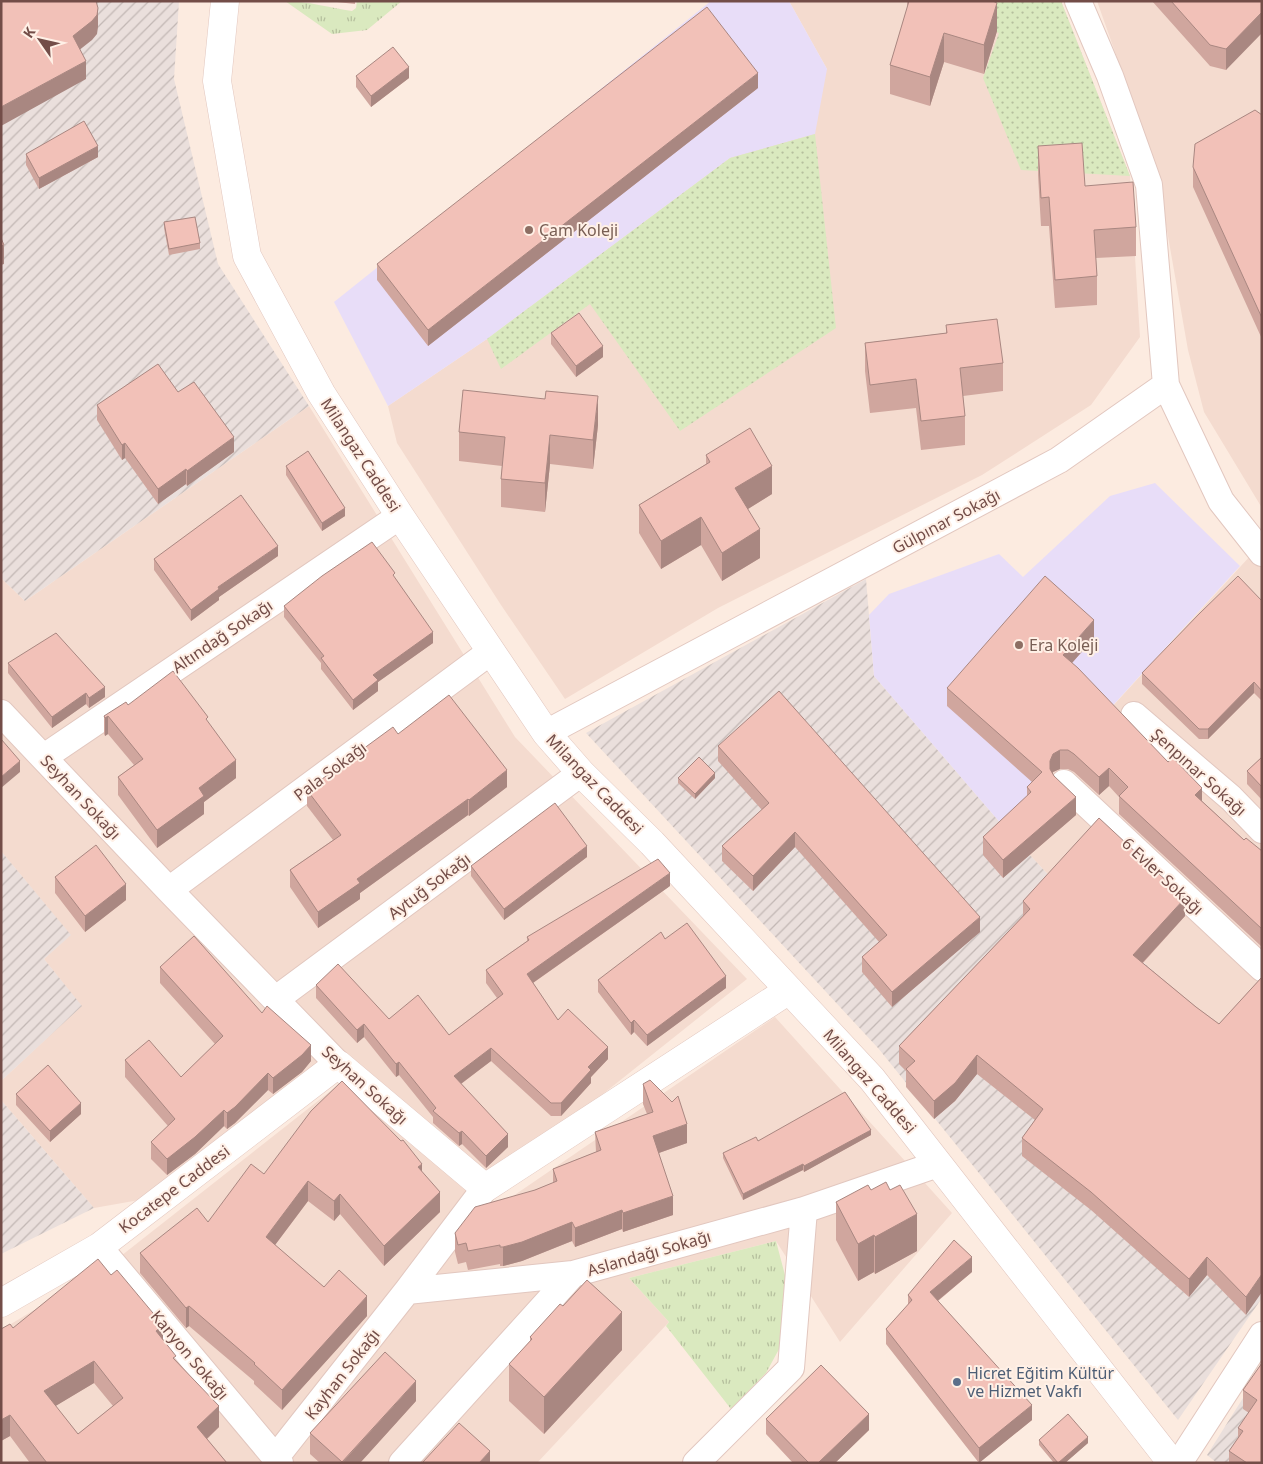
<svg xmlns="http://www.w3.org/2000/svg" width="1263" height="1464" font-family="'Noto Sans',sans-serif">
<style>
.residential{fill:#f4dbcf}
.industrial{fill:url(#industrial-furrows)}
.education{fill:#e8ddf8}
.grass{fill:url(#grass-tufts)}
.park{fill:url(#park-dots)}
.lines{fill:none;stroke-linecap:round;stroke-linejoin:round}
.minor-casing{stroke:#e2c7bf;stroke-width:28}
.tertiary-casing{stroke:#e2c7bf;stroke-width:29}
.minor{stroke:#fff;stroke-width:26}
.tertiary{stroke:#fff;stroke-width:28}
.wall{fill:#d0a69e;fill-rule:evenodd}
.shaded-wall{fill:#a98781}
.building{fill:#f2c1b8;stroke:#a98781;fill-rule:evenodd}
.education-dot{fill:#8d6e63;stroke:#fff0e6;stroke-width:2}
.service-dot{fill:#5c6f8a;stroke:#fff0e6;stroke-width:2}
.labels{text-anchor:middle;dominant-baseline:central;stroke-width:4;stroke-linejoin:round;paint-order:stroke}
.education-label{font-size:16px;fill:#785e54;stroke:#fff0e6;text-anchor:start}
.street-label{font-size:16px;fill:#734d48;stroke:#fff0e6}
.service-label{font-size:16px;fill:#4e5e75;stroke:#fff0e6;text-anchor:start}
</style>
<defs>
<pattern id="industrial-furrows" width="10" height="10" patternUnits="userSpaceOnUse" patternTransform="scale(1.25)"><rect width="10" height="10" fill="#eadfdc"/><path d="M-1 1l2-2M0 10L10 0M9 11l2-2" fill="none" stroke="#c2b7b4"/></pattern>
<pattern id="grass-tufts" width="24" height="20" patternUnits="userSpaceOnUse" patternTransform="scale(1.25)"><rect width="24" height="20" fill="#dae9bf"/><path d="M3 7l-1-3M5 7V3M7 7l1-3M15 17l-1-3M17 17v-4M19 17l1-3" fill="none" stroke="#b5bf9d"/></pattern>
<pattern id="park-dots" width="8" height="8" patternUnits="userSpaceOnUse" patternTransform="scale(1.25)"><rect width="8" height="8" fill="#dae9bf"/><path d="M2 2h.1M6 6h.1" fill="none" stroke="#b5bf9d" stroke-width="1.8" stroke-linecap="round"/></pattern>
</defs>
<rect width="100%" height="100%" fill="#fcebe0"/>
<path class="residential" d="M789,1H1061L1130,176L1140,337L1091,405L982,475L718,608L565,699L501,605L397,443L388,406L487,339L730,158L827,69Z
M1097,1H1262V508L1204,412L1188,350L1156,168Z
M309,406L515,737L747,979L489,1185L342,1065L162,1196L94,1208L1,1100V1081L81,1006L44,959L70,935L1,851V578L25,601Z
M1262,543V1070L1054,881L1003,826Z
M775,1017L952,1213L840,1342L776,1241L629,1278L669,1322L537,1463H1V1330L112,1263L342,1082L494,1209Z"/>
<path class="industrial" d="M1,1H179L174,79L218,264L309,406L25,601L1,578Z
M866,579L874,676L1003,826L1054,881L1262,1070V1298L1178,1420L878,1048L586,733Z
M1,851L71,935L44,959L82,1006L1,1081Z
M1,1100L94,1208L1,1254Z
M1262,1368V1463H1217L1207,1455Z"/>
<path class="education" d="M711,1H789L827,69L815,134L730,158L487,339L388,406L334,302Z
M1155,483L1240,566L1003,826L874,676L869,615L889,594L999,554L1023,577L1110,496Z"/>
<path class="grass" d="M285,1C307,1 331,8 352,11L356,8L357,1H402L367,30L332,34Z
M776,1241L791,1298L784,1340L766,1373L731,1409L666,1326L669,1322L629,1278Z"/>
<path class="park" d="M957,1H1061L1130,176L1021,170L983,78L999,33L953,17Z
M815,134L836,328L680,431L590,304L501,369L487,339L730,158Z"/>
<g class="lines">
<defs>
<path id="minor" d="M1078,1L1110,76L1149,185L1166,385
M1,713L169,890L338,1064
M1134,715L1231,798L1262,830
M546,733L1059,460L1166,385L1221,501L1262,553
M44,757L400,516
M1064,783L1262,968
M169,890L490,652
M276,999L581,773
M99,1247L280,1463
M407,1291L485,1188
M276,1457L407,1291L573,1274
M402,1463L573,1274L804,1210L938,1164
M696,1463L791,1368L804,1210
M1179,1463L1262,1335"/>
<path id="tertiary" d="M225,1L217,81L247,256L321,393L400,516L546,733L581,773L652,843L872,1079L1172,1463
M1,1303L99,1247L338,1064L485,1188L789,990"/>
</defs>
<use href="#minor" class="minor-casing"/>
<use href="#tertiary" class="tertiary-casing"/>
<use href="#minor" class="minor"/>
<use href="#tertiary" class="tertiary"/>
</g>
<path class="wall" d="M328,1H355V4Z
M907,1H993L997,31L984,74L944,62L930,106L890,94V65L907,9Z
M1152,1H1262L1226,70L1210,66Z
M356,76L409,78L371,107L356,87Z
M758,88L428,346L377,280V264Z
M1262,115V339L1193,187V167Z
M1038,146L1085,186L1136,227V256L1096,258L1097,276V305L1055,308L1049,226H1041L1038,175Z
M26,154L98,157L39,189L26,165Z
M164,222L200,243V249L169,255L164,228Z
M946,325L1003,363V391L963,396L965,416V445L921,450L916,408L870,413L865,371V343L946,333Z
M551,333L603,357L576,377L551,344Z
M178,392L234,452L187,486L186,484L158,504L125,458L122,460L97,420V405Z
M598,425L593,469L550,464L545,512L501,507V479L502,466L459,461V432Z
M706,455L772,494L748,509L760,558L722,581L701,545L661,569L639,533V505L706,464Z
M286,466L345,516L322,531L286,475Z
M278,556L219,597V600L191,621L154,570V559Z
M395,578L433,643L378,682V691L353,710L321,669V663L284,617V606Z
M1262,601V701L1254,693L1208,739H1199L1142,684V673Z
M1094,638L1072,663L1202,801L1244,840L1262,851V947L1119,814V797L1109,786L1099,795L1074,772L1068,769H1060L1053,772V774L1076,815L1003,878L983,855V837L1027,796V787L1032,782L947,706V688Z
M8,663L105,697L89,708L86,704L52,728L8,673Z
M128,705L208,723L236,778L204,802V814L157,848L118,795V777L134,765L108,734L105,736L104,734V716Z
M398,734L507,787L469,816L468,815L360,893V899L318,928L290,887V870L333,840L307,806V790Z
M718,746L980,932L892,1007L862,972V957L879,942L795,847L753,891L722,861V846L762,810L718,761Z
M1262,757V800L1247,784V771Z
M678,778H715L695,799L678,783Z
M587,857L504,920L471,876V866Z
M55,877L126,900L85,932L55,893Z
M670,886L533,983L558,1020L608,1059L591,1077V1083L561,1116H551L491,1061L461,1084L508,1147L486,1168L462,1144L459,1146L433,1123V1117L399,1075L396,1077L364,1037L357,1043L316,998V985L389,1019L449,1035L497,998L486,983V970L527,941V937Z
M1023,901L1185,916L1143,963L1196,1007L1219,1024L1262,977L1246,1315L1207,1275L1189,1297L1091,1210L1022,1156V1138L1035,1120L977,1074L955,1101L934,1119L906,1087V1071L899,1064V1046L1023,916Z
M665,939L726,988L647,1046L634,1032L631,1035L598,992V980Z
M160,967L262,1013L311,1061L302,1072L273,1094L268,1090L235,1123L227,1129L224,1126L195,1154L167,1175L151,1159V1142L168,1126L125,1077V1060L181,1077L215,1044L160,983Z
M643,1084L687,1143L659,1153L673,1215L623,1232L622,1229L575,1247L572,1241L522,1261L503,1266H500V1264L468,1270L466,1262L458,1264L455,1252V1233L535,1190L553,1183V1169L596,1152L595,1132L647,1114L643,1104Z
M16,1094L81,1114L50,1142L16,1105Z
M871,1135L804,1172L803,1170L743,1200L723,1158V1153L758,1141Z
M422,1172L440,1212L384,1266L340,1214L334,1221L308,1201L275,1245L324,1287L367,1316L282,1410L254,1384V1381L189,1326L186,1328L140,1273V1253L208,1222L264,1174Z
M871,1190L917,1251L875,1274L874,1272L858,1281L836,1240V1202Z
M972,1272L938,1301L1032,1420L979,1463L886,1344V1329L908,1305V1295Z
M563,1306L622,1350L544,1434L509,1401V1364L530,1342V1337Z
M13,1328L163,1339L176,1362L219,1427L207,1439L227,1463H30L10,1436L1,1441ZM94,1383L113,1406L78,1434L55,1406Z
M1262,1363V1463H1229V1451L1238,1438V1428L1249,1413L1243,1409V1390Z
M416,1401L360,1463H320L310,1454V1433Z
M766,1419L869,1430L835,1463H793L766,1434Z
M1039,1440L1088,1443L1065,1463H1054L1039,1445Z"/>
<path class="shaded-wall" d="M997,3V31L984,74V45Z
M98,8V27L97,34L92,40L73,55V36Z
M1262,12V33L1226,70V49Z
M944,33V62L930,106V77Z
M86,61V79L1,126V107Z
M409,67V78L371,107V96Z
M758,73V88L428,346V330Z
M98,146V157L39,189V178Z
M4,245V264L1,265V246Z
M603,346V357L576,377V366Z
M598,396V425L593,469V440Z
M550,435V464L545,512V483Z
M234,437V452L187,486V471Z
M125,443V458L122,460V445Z
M772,466V494L735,517V488Z
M186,469V484L158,504V489Z
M345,508V516L322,531V523Z
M701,517V545L661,569V541Z
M760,529V558L722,581V553Z
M278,546V556L219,597V600L191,621V610L218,587Z
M1094,620V638L1063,673V655Z
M433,632V643L378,682V691L353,710V700L373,675Z
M1254,682V693L1208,739V729Z
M105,687V697L89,708V698Z
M86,693V704L52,728V717Z
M108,716V734L105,736V718Z
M1060,750V769L1053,772L1050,779V761L1053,754Z
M236,760V778L204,802V814L157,848V830L199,788Z
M20,761V772L1,788V777Z
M1109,768V786L1099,795V777Z
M507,770V787L469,816V800Z
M715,773V778L695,799V794Z
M1202,788V806L1195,795Z
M1076,797V815L1003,878V860Z
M468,799V815L360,893V899L318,928V912L357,879Z
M795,832V847L753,891V876Z
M587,846V857L504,920V909Z
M670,873V886L527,987V974Z
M126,884V900L85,932V916Z
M1185,898V916L1133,973V955Z
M980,917V932L892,1007V992Z
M726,976V988L647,1046V1035Z
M634,1020V1032L631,1035V1023Z
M364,1024V1037L357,1043V1030Z
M311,1045V1061L302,1072L273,1094V1078Z
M608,1047V1059L591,1077V1083L561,1116V1103L588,1067Z
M491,1048V1061L454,1089V1076Z
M977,1055V1074L955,1101L934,1119V1101Z
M399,1062V1075L396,1077V1064Z
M268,1073V1090L235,1123L227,1129V1113Z
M81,1103V1114L50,1142V1131Z
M224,1110V1126L195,1154L167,1175V1159Z
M687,1124V1143L653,1155V1136Z
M871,1130V1135L804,1172V1166Z
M462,1131V1144L459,1146V1133Z
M508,1134V1147L486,1168V1156Z
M422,1164V1184L418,1167Z
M803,1164V1170L743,1200V1194Z
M308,1181V1201L266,1257V1237Z
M440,1192V1212L384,1266V1246Z
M340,1194V1214L334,1221V1201Z
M673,1196V1215L623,1232V1213Z
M622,1210V1229L575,1247V1228Z
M917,1214V1251L875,1274V1237Z
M572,1222V1241L522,1261L503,1266V1247Z
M874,1235V1272L858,1281V1244Z
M972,1257V1272L930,1307V1292Z
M1207,1257V1275L1189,1297V1279Z
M1262,1274V1292L1246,1315V1297Z
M367,1296V1316L282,1410V1390Z
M189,1306V1326L186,1328V1308Z
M622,1312V1350L544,1434V1397Z
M163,1325V1347L156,1331Z
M94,1361V1383L44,1413V1391Z
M416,1381V1401L360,1463H342Z
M1032,1405V1420L979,1463V1448Z
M219,1406V1427L197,1448V1427Z
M869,1414V1430L835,1463H818Z
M10,1415V1436L1,1441V1420Z
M1088,1437V1443L1065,1463H1058Z
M490,1451V1463H479Z"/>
<path class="building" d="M1,1H96L98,8L97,15L92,21L73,36L86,61L1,107Z
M909,1H993L997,3L984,45L944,33L930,77L890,65Z
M1171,1H1262V12L1226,49L1210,45Z
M707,7L758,73L428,330L377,264Z
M393,47L409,67L371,96L356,76Z
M1255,110L1262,115V318L1193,167L1195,144Z
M84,121L98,146L39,178L26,154Z
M1082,143L1085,186L1133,182L1136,227L1094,230L1097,276L1055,280L1049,197L1041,198L1038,146Z
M195,217L200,243L169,249L164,222Z
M1,238L4,245L1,246Z
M579,313L603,346L576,366L551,333Z
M997,319L1003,363L960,368L965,416L921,421L916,379L870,385L865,343L947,333L946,325Z
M158,364L178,392L194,382L234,437L187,471L186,469L158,489L125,443L122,445L97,405Z
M463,390L545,399L546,391L598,396L593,440L550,435L545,483L501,479L505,437L459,432Z
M750,428L772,466L735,488L760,529L722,553L701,517L661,541L639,505L710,462L706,455Z
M308,451L345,508L322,523L286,466Z
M241,495L278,546L218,587L219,589L191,610L154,559Z
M372,542L395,573L393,575L433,632L373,675L378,680L353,700L321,658L324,656L284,606L322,576Z
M1045,576L1094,620L1063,655L1078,668L1168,762L1173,758L1202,788L1195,795L1244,840L1246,838L1262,851V929L1119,796L1128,787L1109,768L1099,777L1074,754L1068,750H1060L1053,754L1050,761V769L1054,776L1076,797L1003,860L983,837L1031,792L1027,787L1042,772L947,688Z
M1238,576L1262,601V691L1254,682L1208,729H1199L1142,673L1199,614Z
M56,633L105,687L89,698L86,693L52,717L8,663Z
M173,671L208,717L206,719L236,760L199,788L204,796L157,830L118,777L143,759L108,716L105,718L104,716L126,702L128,705Z
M779,691L980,917L892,992L862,957L887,935L795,832L753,876L722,846L769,803L718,746Z
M449,695L507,770L469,800L468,799L357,879L360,883L318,912L290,870L341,835L307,790L393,727L398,734Z
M1,739L20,761L1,777Z
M699,757L715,773L695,794L678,778Z
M1262,757V787L1247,771Z
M555,803L587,846L504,909L471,866Z
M1099,818L1185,898L1133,955L1196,1007L1219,1024L1262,977V1274L1246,1297L1207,1257L1189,1279L1091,1192L1022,1138L1043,1109L977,1055L955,1083L934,1101L906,1069L915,1061L899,1046L1030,909L1023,901Z
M96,845L126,884L85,916L55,877Z
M658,859L670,873L527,974L558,1020L568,1009L608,1047L588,1067L591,1070L561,1103H551L491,1048L454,1076L508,1134L486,1156L462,1131L459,1133L433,1111L436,1108L399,1062L396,1064L364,1024L357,1030L316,985L338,964L389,1019L418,995L449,1035L503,994L486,970L529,940L527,937Z
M687,923L726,976L647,1035L634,1020L631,1023L598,980L661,932L665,939Z
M194,936L262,1013L267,1006L311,1045L302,1055L273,1078L268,1073L235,1107L227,1113L224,1110L195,1137L167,1159L151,1142L175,1119L125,1060L149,1040L181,1077L223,1036L160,967Z
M48,1065L81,1103L50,1131L16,1094Z
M650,1080L672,1102L678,1096L687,1124L653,1136L673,1196L623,1213L622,1210L575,1228L572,1222L522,1242L503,1247H500V1245L468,1251L466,1243L458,1245L455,1233L475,1207L535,1190L557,1181L553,1169L601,1150L595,1132L653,1112L643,1084Z
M342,1081L401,1141L403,1140L422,1164L418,1167L440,1192L384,1246L340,1194L334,1201L308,1181L266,1237L324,1287L339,1270L367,1296L282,1390L254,1364L255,1363L189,1306L186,1308L140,1253L197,1208L208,1222L251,1164L264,1174L311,1111Z
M845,1092L871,1130L804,1166L803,1164L743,1194L723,1153L756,1137L758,1141Z
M886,1182L890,1190L900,1185L917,1214L875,1237L874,1235L858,1244L836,1202L868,1185L871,1190Z
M954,1240L972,1257L930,1292L1032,1405L979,1448L886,1329L912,1300L908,1295Z
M98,1259L111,1275L117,1270L163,1325L156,1331L176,1356L173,1358L219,1406L197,1427L227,1463H47L10,1415L1,1420V1329L10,1324L13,1328ZM94,1361L123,1398L78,1434L44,1391Z
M587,1280L622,1312L544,1397L509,1364L532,1339L530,1337L560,1304L563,1306Z
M385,1352L416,1381L342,1462L310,1433Z
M1262,1363V1463H1247L1229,1451L1243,1431L1238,1428L1257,1400L1243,1390Z
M821,1365L869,1414L818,1463H809L766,1419Z
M1068,1414L1088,1437L1058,1463L1039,1440Z
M459,1423L490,1451L479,1463H422Z"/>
<g class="education-dot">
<circle cx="529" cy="230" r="5"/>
<circle cx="1019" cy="645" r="5"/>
</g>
<circle class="service-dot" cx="957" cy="1382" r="5"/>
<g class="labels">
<g class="education-label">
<text x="539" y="230">Çam Koleji</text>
<text x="1029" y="645">Era Koleji</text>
</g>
<g class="street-label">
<text transform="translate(361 455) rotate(57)">Milangaz Caddesi</text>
<text transform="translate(946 521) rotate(-28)">Gülpınar Sokağı</text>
<text transform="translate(222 636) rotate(-34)">Altındağ Sokağı</text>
<text transform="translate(330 771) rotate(-37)">Pala Sokağı</text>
<text transform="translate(1199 772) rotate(42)">Şenpınar Sokağı</text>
<text transform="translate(595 784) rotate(46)">Milangaz Caddesi</text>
<text transform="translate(81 797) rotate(47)">Seyhan Sokağı</text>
<text transform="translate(1163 876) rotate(43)">6 Evler Sokağı</text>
<text transform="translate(429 886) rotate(-37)">Aytuğ Sokağı</text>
<text transform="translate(870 1081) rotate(49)">Milangaz Caddesi</text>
<text transform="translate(365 1085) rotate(42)">Seyhan Sokağı</text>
<text transform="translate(174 1189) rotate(-37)">Kocatepe Caddesi</text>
<text transform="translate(649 1253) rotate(-16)">Aslandağı Sokağı</text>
<text transform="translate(190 1355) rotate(50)">Kanyon Sokağı</text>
<text transform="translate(342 1374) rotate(-52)">Kayhan Sokağı</text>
</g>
<g class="service-label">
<text x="967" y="1373">Hicret Eğitim Kültür<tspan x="967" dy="18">ve Hizmet Vakfı</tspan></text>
</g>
</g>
<rect width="1263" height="1464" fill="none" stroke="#734d48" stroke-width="5"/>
<g transform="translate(40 40) rotate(304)" stroke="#fff0e6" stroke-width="4" paint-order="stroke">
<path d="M0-4L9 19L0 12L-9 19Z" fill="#734d48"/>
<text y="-8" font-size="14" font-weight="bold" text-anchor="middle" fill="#734d48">K</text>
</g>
</svg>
